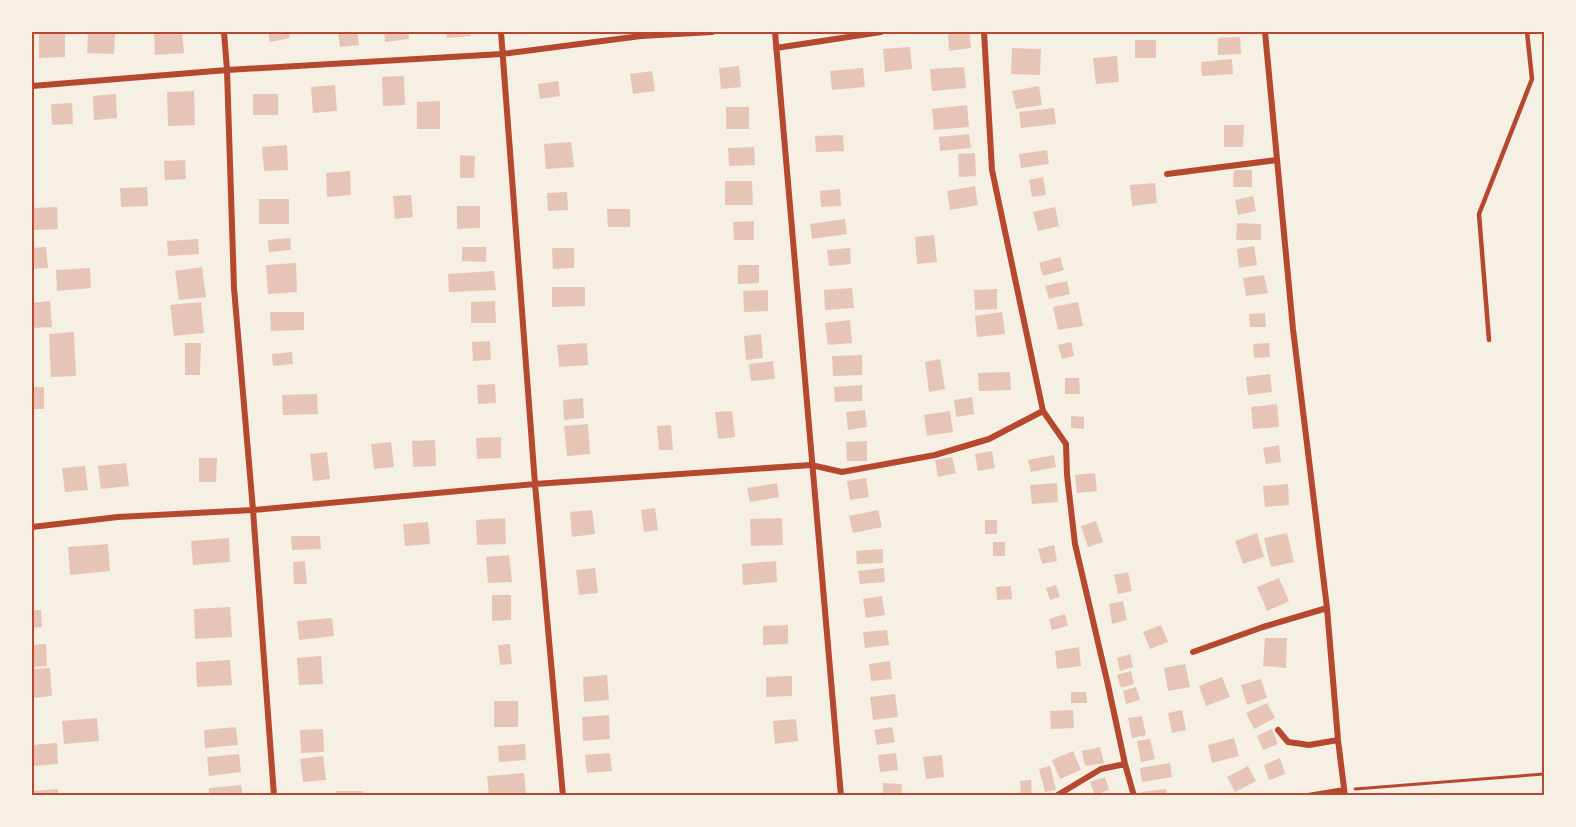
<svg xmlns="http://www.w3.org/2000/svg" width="1576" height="827" font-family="'Source Sans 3',sans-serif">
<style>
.building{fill:#e6c5b7}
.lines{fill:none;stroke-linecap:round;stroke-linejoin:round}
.path{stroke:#b5482f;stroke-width:3}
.service{stroke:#b5482f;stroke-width:4.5}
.minor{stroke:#b5482f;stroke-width:6}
.neatline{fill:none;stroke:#b5482f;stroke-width:2}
</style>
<rect width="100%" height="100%" fill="#f6efe4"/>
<path class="building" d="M39,32H65V57L39,58Z
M88,32H115L114,54L87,53Z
M182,32L184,53L155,55L154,33Z
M268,32H289L290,38L270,42Z
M338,32H357L359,45L340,47Z
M384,32H408L409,39L385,42Z
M446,32H470L471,36L447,38Z
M969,32L971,48L949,51L948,33Z
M1240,37L1241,54L1218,55V38Z
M1135,40H1156V58H1135Z
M910,47L912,69L885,72L883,49Z
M1012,48L1041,49L1040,75L1011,74Z
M1117,56L1119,82L1096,84L1093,58Z
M1232,59L1233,74L1202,76L1201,62Z
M739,66L741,87L721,89L719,68Z
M964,67L966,88L932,91L930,69Z
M863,68L865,87L832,90L830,71Z
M652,71L655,91L633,94L630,74Z
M404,76L405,105L383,106L382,77Z
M558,81L560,96L540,99L538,84Z
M335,85L337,111L313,113L311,87Z
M1039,86L1042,105L1016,109L1012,91Z
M194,91L195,125L168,126L167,92Z
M116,94L117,118L94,120L93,96Z
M253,94H278V115H253Z
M440,101V129H417V102Z
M72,103L73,124L52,125L51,104Z
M967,105L969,127L934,130L932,109Z
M726,107H749V129H726Z
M1054,108L1056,124L1021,128L1019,112Z
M1224,125H1244L1243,147H1224Z
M969,134L971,148L940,151L939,137Z
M843,135L844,151L816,152L815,136Z
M571,142L574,167L546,169L544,144Z
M287,145L288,170L264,171L262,147Z
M754,147L755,165L729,166L728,148Z
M1047,150L1049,164L1021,168L1019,154Z
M975,153L976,176L959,177L958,154Z
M460,155L475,156L474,178H460Z
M185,160L186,179L165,180L164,161Z
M1234,170H1252V187H1233Z
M350,171L351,195L327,197L326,173Z
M1043,177L1046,195L1032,197L1029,180Z
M725,181H752L753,205H725Z
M1155,183L1157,203L1132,206L1130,185Z
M975,186L978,205L950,210L947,191Z
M147,187L148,206L121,207L120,188Z
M840,189L841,206L821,207L820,191Z
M567,192L568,210L548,211L547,193Z
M411,195L413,217L395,219L393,196Z
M1253,196L1256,211L1238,215L1235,200Z
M259,199H289V224H259Z
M457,206H480V228L457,229Z
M57,207L58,229L32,230V208Z
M1055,207L1059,226L1038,231L1033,212Z
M607,209H630V227H608Z
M845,219L847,234L812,239L810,224Z
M754,221V240H734L733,222Z
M1237,223L1261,224V240H1236Z
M934,235L937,262L917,264L915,237Z
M290,238L291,250L269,252L268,240Z
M198,239L199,254L168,256L167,241Z
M1254,246L1257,265L1239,268L1237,249Z
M46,247L48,268L32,269V248Z
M462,247H486V262L462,261Z
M552,248H574V268L553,269Z
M850,248L851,264L829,266L827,250Z
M1060,257L1064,270L1043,276L1039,263Z
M296,263L297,292L268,294L266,265Z
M738,265H759V283L738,284Z
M202,267L206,297L179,300L175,271Z
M90,268L91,288L57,291L56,270Z
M494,271L496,290L449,292L448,274Z
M1264,275L1268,293L1246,296L1243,278Z
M1067,281L1070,294L1049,299L1045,286Z
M552,287H585V306L552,307Z
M852,288L854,308L825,310L824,290Z
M997,289V309L975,310L974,290Z
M768,290V311L744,312L743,291Z
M50,301L52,327L32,328V303Z
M495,301L496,323H471V302Z
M201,302L204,333L174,336L170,305Z
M1078,302L1083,326L1058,330L1053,307Z
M270,312H304V330L271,331Z
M1002,312L1005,334L977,337L975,316Z
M1265,313L1266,327H1250L1249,314Z
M850,320L852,343L828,345L825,323Z
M74,332L76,376L51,377L49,334Z
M761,334L763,358L746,360L744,336Z
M490,341L491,360L473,361L472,342Z
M1071,342L1074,356L1062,359L1058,345Z
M185,343H201L200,375H185Z
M587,343L588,365L559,367L557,345Z
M1269,343L1270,357L1254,358L1253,344Z
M292,352L293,364L273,366L272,354Z
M862,355V375L833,376L832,356Z
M940,359L945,389L929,392L925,362Z
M773,361L775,379L751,381L749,364Z
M1010,372L1011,390L979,391L978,373Z
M1270,374L1272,392L1248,395L1246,377Z
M1065,378H1079L1080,394H1065Z
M495,384L496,403L478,404L477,385Z
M862,385V401L835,402L834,387Z
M32,387H44V409H32Z
M317,394L318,414L283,415L282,395Z
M972,397L974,414L956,417L954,400Z
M583,398L584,418L564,420L563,400Z
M1277,404L1279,427L1253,429L1251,407Z
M865,410L867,427L848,430L846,412Z
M732,411L735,437L718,439L715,412Z
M950,411L953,432L927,436L924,415Z
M1071,416L1084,417V429L1071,428Z
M588,424L590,454L567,456L564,426Z
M671,425L673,450H659L657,426Z
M501,437V458L477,459L476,438Z
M435,440L436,466L413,467L412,441Z
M867,441V461H847L846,442Z
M391,442L394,467L374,469L371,444Z
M1279,445L1281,462L1266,464L1263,448Z
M992,451L995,468L978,471L975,454Z
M327,452L330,479L313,481L310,454Z
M1054,455L1056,467L1031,472L1028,460Z
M952,457L956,473L938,477L935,460Z
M199,458H217L216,482H199Z
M126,463L129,486L101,489L98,466Z
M85,466L88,490L65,492L62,468Z
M1095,473L1097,491L1077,493L1075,475Z
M866,478L869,497L850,500L847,481Z
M777,483L779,497L750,502L747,488Z
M1057,483L1058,502L1032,504L1030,485Z
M1288,484L1289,505L1265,507L1263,486Z
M655,508L658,530L644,532L641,510Z
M592,510L595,534L572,537L570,512Z
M878,510L882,527L853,533L849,516Z
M505,518L506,544L477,545L476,520Z
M782,518L783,545L751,546L750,519Z
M985,520H997V534H985Z
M1096,521L1103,542L1088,547L1081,526Z
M428,522L430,544L405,546L403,524Z
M1257,533L1264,557L1243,564L1235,541Z
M1287,533L1294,562L1271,567L1264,538Z
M291,536H320L321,549L292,550Z
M229,538L230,562L193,565L191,541Z
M993,542H1005V556H993Z
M108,544L110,571L70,575L68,547Z
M1054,545L1057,561L1042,564L1038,549Z
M883,549V563L857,564L856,551Z
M509,555L512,582L488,583L486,557Z
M305,561L307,584H294L293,562Z
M776,561L777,582L743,585L742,564Z
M595,568L598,593L579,595L576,570Z
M884,568L885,582L860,584L858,571Z
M1128,572L1132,591L1118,594L1114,575Z
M1279,578L1289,601L1267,611L1257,587Z
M1056,585L1060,597L1050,600L1046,588Z
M1011,586L1012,599L997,600L996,587Z
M492,595H511V620L492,621Z
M882,596L885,615L866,618L863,599Z
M1123,601L1127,620L1112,624L1109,604Z
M230,607L232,637L195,639L194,609Z
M32,610H41L42,627L32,628Z
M1065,614L1068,626L1052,630L1049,619Z
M332,618L334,636L299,640L297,621Z
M788,625V644L763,645V626Z
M1161,625L1168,642L1150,649L1143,632Z
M887,630L889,645L865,648L863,632Z
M1265,638H1287L1286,668L1263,666Z
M46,644L47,666L32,667V645Z
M510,644L512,664L500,665L498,645Z
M1079,647L1081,666L1057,669L1055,651Z
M1130,654L1133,667L1120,671L1117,658Z
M321,656L323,684L299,685L297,658Z
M230,660L232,685L197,687L196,662Z
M890,661L892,679L871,681L869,664Z
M1185,664L1190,687L1168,691L1164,668Z
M50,668L52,696L32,698V669Z
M1131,671L1134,684L1121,688L1117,675Z
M607,675L609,700L584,702L583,677Z
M792,676V696L766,697V677Z
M1222,677L1230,697L1206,706L1199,686Z
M1261,679L1267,698L1247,705L1241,685Z
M1136,687L1140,700L1126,704L1123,691Z
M1071,692H1086L1087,703H1071Z
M895,694L898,717L873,720L870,697Z
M494,701H518V727H494Z
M1267,703L1275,718L1254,729L1246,713Z
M1073,710L1074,728L1051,729L1050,711Z
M1182,710L1186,730L1172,733L1168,713Z
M609,715L610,739L583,741L582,717Z
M1142,716L1146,735L1132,738L1128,718Z
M97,718L99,741L64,744L62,721Z
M796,719L798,741L775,744L773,721Z
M236,727L238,745L205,748L204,730Z
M892,727L895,742L877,745L874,730Z
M323,729L324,752L301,753L300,730Z
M1272,729L1278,744L1263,750L1257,736Z
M1234,738L1239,756L1212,763L1208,745Z
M1150,739L1155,759L1141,762L1137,741Z
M57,743L58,764L32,766V745Z
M525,744L526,760L499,762L498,746Z
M1100,747L1104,763L1085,766L1082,751Z
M1073,751L1081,770L1060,779L1052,760Z
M610,753L612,771L587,773L585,755Z
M896,753L898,770L880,772L878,755Z
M239,754L241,772L209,776L207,757Z
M942,755L944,777L926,779L923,757Z
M323,756L326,780L303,782L300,759Z
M1280,758L1285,774L1269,780L1264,765Z
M1170,763L1172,777L1142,782L1140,768Z
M1050,766L1056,790L1045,792L1039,769Z
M1248,766L1256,781L1235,792L1227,777Z
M524,773L526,793L489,796L487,776Z
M1105,777L1109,790L1095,795L1090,782Z
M1031,780L1032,796H1021L1020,781Z
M883,783L902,784L901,796H883Z
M241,785L243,796H209V788Z
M58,789V796H32V791Z
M1166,789L1167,796H1141V792Z
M336,791H363V796H337Z"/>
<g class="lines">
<path class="path" d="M1355,789L1544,774"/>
<path class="service" d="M1489,340L1479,214L1532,79L1527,32"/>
<path class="minor" d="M224,32L227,70L234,288L253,510L274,796
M501,32L535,484L563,796
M775,32L841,796
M984,32L992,170L1043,411L1066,444L1067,475L1075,544L1108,685L1125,764L1134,796
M1265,32L1293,329L1327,608L1338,740L1345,796
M776,48L881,32
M32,86L227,70L502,54L641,36L712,32
M1167,174L1277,160
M32,527L118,517L253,510L535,484L811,465L842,472L935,455L989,439L1043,411
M1193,652L1263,627L1327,608
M1278,730L1288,742L1309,745L1338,740
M1056,796L1101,769L1125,764
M1308,796L1344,790"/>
</g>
<rect width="1576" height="827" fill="none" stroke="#f6efe4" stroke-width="66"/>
<rect x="33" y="33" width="1510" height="761" class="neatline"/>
</svg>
